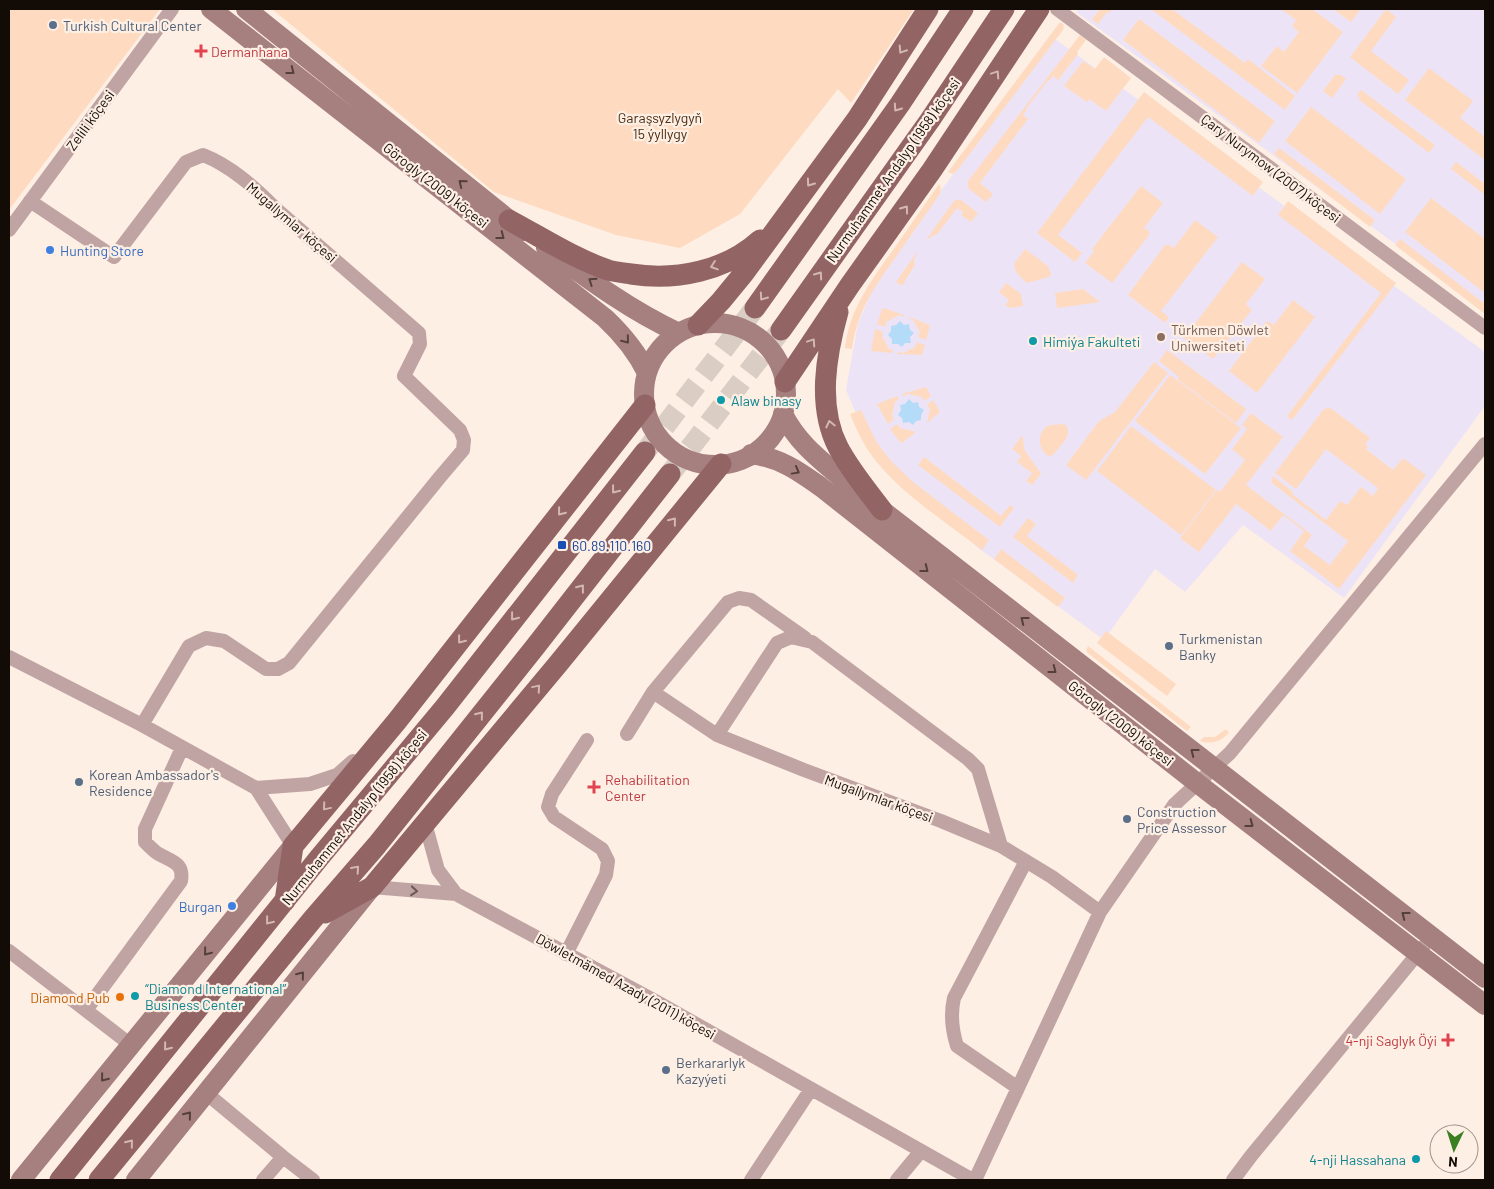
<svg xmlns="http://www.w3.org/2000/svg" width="1494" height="1189" font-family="Barlow,sans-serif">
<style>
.education{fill:#ede3f7}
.green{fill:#fedbc0}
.water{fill:#b4dcf8}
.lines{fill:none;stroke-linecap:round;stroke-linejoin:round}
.primary-tunnel{stroke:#dacdc3;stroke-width:21;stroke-dasharray:21 11;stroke-linecap:butt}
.street{stroke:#c0a4a4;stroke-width:14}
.secondary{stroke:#a67f7f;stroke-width:20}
.primary{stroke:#936464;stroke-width:21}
.oneway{stroke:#d3b7b1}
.oneway2{stroke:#55403c}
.oneway3{stroke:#6a5855}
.service-dot{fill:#5c6f8a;stroke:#fdefe4;stroke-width:2}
.health-dot{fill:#e0444e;stroke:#fdefe4;stroke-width:2}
.shop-dot{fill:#3f7fe0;stroke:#fdefe4;stroke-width:2}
.education-dot{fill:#8d6e63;stroke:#fdefe4;stroke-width:2}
.culture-dot{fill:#0f9aa8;stroke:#fdefe4;stroke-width:2}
.transit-dot{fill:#1a4fb4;stroke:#fdefe4;stroke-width:2}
.food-dot{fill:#e8710a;stroke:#fdefe4;stroke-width:2}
.labels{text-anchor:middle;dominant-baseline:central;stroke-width:4.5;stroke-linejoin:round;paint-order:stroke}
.service-label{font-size:14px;fill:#4e5e75;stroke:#fdefe4;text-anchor:start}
.health-label{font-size:14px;fill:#be3a42;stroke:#fdefe4;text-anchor:start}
.park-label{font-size:14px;fill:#4c2d11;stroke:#fdefe4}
.street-label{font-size:14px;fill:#130c06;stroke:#fdefe4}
.shop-label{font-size:14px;fill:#366cbe;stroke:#fdefe4;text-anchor:start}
.education-label{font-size:14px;fill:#785e54;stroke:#fdefe4;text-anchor:start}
.culture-label{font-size:14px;fill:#0d838f;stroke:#fdefe4;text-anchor:start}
.transit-label{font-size:14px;fill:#164399;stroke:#fdefe4;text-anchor:start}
.food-label{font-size:14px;fill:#c56008;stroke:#fdefe4;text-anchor:end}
</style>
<rect width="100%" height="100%" fill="#fdefe4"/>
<path class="education" d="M1079,9H1485V309L1076,12Z
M1055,39L1485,352V406L1344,598L1243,525L1185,592L1155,569L1104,640L977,547L874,455L846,390L858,323L881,270Z"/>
<path class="green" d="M9,9H160L9,210Z
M272,9H914L851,103L838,89L740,214L680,248L616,235L494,192Z
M1100,9H1113L1109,13L1107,12L1098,24L1092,19Z
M1151,9H1172L1245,63L1248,59L1295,96L1285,110Z
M1281,9H1312L1343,32L1297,93L1261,66L1277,46L1284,52L1299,32L1292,26L1296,20Z
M1333,9H1361L1351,22Z
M1386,9L1396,17L1371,51L1409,80L1398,94L1350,57Z
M1139,19L1275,121L1259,143L1123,40Z
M1060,22L1064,25L1063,30L957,171L953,174L948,172Z
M1080,35L1086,40L1077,52L1078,54L1058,80L1053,76L1049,81L1048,80L1026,109L1027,110L1023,115L1028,119L980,183L993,194L986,202L969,189L968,187V181Z
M1104,57L1131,78L1106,111L1089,99L1087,102L1064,86L1083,61L1095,69Z
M1429,68L1473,101L1460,118L1485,137V160L1405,100Z
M1335,75H1341L1346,79L1332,98L1323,91Z
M1361,90L1435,145L1429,153L1358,99L1360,97L1357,94Z
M1144,92L1263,182L1253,196L1148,117L1058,235L1082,253L1075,262L1037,233Z
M1311,107L1406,179L1380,214L1285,141Z
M1279,148L1375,220L1370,227L1274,154Z
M1456,162L1485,184V195L1451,169Z
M939,184L941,188L940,194C926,214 912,234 898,254C876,285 857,310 852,349L845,348C849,309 873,278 895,247C910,226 924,205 939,184Z
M1141,186L1163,203L1144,228L1149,231V235L1112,283L1085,263L1094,251L1092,249Z
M1431,198L1485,239V293L1405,232Z
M956,200H961L978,213L971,222L961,215L963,212L957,208L938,233L926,240L953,202Z
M1288,201L1396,283L1292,420L1287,416L1381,293L1278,215Z
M1195,220L1218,237L1161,311L1169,317L1165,323L1128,295L1165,245H1169L1174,248Z
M1400,239L1485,304V314L1395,245Z
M1025,249L1048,266L1051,274L1049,277L1027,283C1021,278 1014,272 1014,264Z
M917,252L914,261L915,265L902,286L896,282Z
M1242,262L1265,279L1246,304L1251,309V311L1213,359L1180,335L1184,329L1191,333L1196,327L1194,325Z
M1006,283L1021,294L1023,306L1010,308L1005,305L1009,300L999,292Z
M1083,289L1100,302L1057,308L1055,293Z
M1293,300L1315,317L1257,393L1229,371L1266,322L1267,321L1274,325Z
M884,308L904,315V317L899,315L886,322L885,327L877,324L882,309Z
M909,317L930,325L926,340L918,337L920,332L913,320L909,318Z
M875,329L883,332L882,336L889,349L893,350L892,353L871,351Z
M917,342L925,345L922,355L897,354L898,352L903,353L915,347Z
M1167,350L1246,409L1236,423L1177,379L1179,377L1159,361Z
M1154,362L1168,373L1086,480L1066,465L1099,421L1115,412Z
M1170,375L1241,428L1205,474L1135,421Z
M926,387L931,396L924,401L922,397L908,394L903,396L902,394Z
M897,396L899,399L895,402L892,416L894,419L888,424L877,404Z
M933,400L940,412L927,423L930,409L927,405Z
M1327,408L1332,409L1370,438L1365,444L1368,446L1366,449L1393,470L1403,458L1426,475L1339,589L1290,551L1304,531L1283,515L1271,531L1236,504L1199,552L1180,538L1217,490L1220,492L1245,460L1232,449L1247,429L1242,425L1251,413L1283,437L1246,485L1312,535L1304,546L1330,565L1348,541L1273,484L1271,481L1273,476L1293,492L1292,494L1326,520L1340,501L1347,505L1361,487L1373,496L1378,488L1326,449L1296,489L1275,473L1323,410Z
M861,410L876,441L891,461L913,482L989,540L982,550C947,523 904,496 876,461C864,447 857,430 850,414Z
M897,424L900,428L916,432L902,443L899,441L890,429Z
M1062,424L1066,425C1073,436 1060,446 1053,455L1048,456C1039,450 1036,436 1046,427C1050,424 1057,425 1062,424Z
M1131,426L1216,490L1181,535L1097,471Z
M1022,435L1025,451L1040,472L1041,474L1032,485L1026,481L1032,473L1017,462L1021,456L1012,449Z
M924,457L1001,516L1010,505L1014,508L1000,527L918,465Z
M1028,518L1036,524L1027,536L1078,575L1073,583L1013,537Z
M1001,549L1065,598L1058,607L994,559Z
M1106,631L1176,684L1167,696L1097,643Z
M1088,646L1191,727L1187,731L1089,654L1086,651Z
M1226,729L1229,733C1221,741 1212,745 1200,741L1204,737H1215Z"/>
<path class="water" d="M900,321L904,325L909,324L910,330L914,333L910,337L911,343H905L902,347L898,344H892V339L888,335L891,331V326L896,325Z
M909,399L913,403L918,402L919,407L924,410L921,415V420L916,421L913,425L909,422L903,423L902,418L898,415L901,410L900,405L905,404Z"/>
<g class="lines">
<path class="primary-tunnel" d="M645,452L755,308
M670,474L781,330"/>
<path class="street" d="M1057,9L1485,328
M30,201L114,257L186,162L203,155C231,166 254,187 275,208L419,333L420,344L404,376L460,430L464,440L463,450L440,477L289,663L278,669H266L224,641L206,638L189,646L142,725
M9,230L172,9
M9,657L142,725L256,788L293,846
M653,692L717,735L804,770L941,821L1001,846L1052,877L1100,912
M627,734L653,692L728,602L739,598L751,600L805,638
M717,735L777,643L791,637L812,642L968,759L978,769L1001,846
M256,788L310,784L337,775L353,761
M425,823L438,870L456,894
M372,887L456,894L657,1002L973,1180
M9,951L131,1045
M566,954L606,875L608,861L602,849L554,817L548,807L552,794L587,740
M86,1010L181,881C184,862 172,862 157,853C153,850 149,846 145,842V829L182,748
M1018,1088L957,1046C952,1030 950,1015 954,998L1026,861
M206,1093L283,1157L313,1180
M263,1180L283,1157
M751,1180L811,1089
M897,1180L921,1151
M975,1180L1100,912L1174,805L1230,753L1485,444
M1233,1180L1251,1156L1424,946"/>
<path class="secondary" d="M211,9L605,318C622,334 637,352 647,373
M246,9L523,231
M546,248C588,279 631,311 679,333
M644 394a71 71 0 1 1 142 0a71 71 0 1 1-142 0Z
M783,414C799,446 825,463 852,487L1485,978
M751,454C780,458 797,470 821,487L1197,783L1485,1005
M21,1180L293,846
M136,1180L371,888"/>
<path class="primary" d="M509,220C541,237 573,258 608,270C615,272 624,273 631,274C676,281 726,271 760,240
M755,308L900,104L963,9
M838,312C826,355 817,406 838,447C850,470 867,490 882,510
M698,325L721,301L744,273L857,119L928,9
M781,330L930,120L1004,9
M785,382L850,285L932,170L1039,9
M285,901L293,846L397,721L645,405
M325,913L372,887L558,664L721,464
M60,1180L319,858L445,707L645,452
M99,1180L312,920L377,845L535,647L670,474"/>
</g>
<defs><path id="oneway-chevron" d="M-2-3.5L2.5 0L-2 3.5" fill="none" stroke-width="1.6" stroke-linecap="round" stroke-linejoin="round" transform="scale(1.25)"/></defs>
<g class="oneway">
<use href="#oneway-chevron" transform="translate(902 50) rotate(123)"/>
<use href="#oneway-chevron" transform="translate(996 74) rotate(-56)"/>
<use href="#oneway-chevron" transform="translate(897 108) rotate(125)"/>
<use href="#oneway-chevron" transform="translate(810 183) rotate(126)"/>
<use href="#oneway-chevron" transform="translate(905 209) rotate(-54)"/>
<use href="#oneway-chevron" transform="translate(714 266) rotate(161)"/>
<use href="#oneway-chevron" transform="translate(819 275) rotate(-55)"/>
<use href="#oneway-chevron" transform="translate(763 297) rotate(125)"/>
<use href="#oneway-chevron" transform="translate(812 342) rotate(-56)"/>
<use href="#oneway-chevron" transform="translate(830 424) rotate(-103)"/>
<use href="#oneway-chevron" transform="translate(615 490) rotate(128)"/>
<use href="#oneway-chevron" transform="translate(561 512) rotate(128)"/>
<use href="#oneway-chevron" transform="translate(673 521) rotate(-51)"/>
<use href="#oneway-chevron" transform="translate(581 588) rotate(-52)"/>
<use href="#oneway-chevron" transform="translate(514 617) rotate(128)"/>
<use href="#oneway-chevron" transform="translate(461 640) rotate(128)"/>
<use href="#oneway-chevron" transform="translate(537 688) rotate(-50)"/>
<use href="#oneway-chevron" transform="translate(480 715) rotate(-51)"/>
<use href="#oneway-chevron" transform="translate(326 807) rotate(130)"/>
<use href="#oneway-chevron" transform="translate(356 869) rotate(-49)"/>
<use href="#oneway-chevron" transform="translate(269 921) rotate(129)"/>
<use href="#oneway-chevron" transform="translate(167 1047) rotate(129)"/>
<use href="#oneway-chevron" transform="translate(130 1143) rotate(-51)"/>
</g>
<g class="oneway2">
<use href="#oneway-chevron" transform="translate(291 71) rotate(38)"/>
<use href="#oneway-chevron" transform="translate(462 183) rotate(-141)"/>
<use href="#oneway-chevron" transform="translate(501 236) rotate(38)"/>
<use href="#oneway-chevron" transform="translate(592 281) rotate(-146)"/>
<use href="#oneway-chevron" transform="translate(626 340) rotate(51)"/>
<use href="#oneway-chevron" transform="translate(796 471) rotate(29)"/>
<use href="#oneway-chevron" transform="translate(925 569) rotate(38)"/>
<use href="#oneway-chevron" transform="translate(1024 620) rotate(-142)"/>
<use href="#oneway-chevron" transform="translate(1053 670) rotate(38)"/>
<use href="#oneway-chevron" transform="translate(1194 752) rotate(-142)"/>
<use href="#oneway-chevron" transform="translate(1250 824) rotate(37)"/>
<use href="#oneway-chevron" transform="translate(1405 915) rotate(-142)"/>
<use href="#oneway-chevron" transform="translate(207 952) rotate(129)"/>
<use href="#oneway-chevron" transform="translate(301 975) rotate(-51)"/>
<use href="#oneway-chevron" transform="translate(104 1078) rotate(129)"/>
<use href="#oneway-chevron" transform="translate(188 1115) rotate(-51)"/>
</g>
<use class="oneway3" href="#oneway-chevron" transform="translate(414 891) rotate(5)"/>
<g class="service-dot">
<circle cx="53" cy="25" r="5"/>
<circle cx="1169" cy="646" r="5"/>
<circle cx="79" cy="782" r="5"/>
<circle cx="1127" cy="819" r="5"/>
<circle cx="666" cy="1070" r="5"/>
</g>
<g class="health-dot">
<path d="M198.5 43.5h5v5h5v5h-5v5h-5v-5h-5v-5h5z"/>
<path d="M591.5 779.5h5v5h5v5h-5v5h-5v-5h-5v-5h5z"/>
<path d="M1445.5 1032.5h5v5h5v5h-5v5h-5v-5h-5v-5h5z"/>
</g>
<g class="shop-dot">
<circle cx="50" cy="250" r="5"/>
<circle cx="232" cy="906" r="5"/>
</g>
<circle class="education-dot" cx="1161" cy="337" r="5"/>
<g class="culture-dot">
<circle cx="1033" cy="341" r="5"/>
<circle cx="721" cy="400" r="5"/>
<circle cx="135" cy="996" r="5"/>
<circle cx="1416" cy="1159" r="5"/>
</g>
<rect class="transit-dot" x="557" y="540" width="10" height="10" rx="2.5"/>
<circle class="food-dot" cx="120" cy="997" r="5"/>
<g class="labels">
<g class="service-label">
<text x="63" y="25">Turkish Cultural Center</text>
<text x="1179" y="638">Turkmenistan<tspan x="1179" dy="16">Banky</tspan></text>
<text x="89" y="774">Korean Ambassador's<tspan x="89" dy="16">Residence</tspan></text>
<text x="1137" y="811">Construction<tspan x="1137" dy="16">Price Assessor</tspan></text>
<text x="676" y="1062">Berkararlyk<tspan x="676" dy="16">Kazyýeti</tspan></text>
</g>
<g class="health-label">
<text x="211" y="51">Dermanhana</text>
<text x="605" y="779">Rehabilitation<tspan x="605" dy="16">Center</tspan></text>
<text x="1437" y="1040" text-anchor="end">4-nji Saglyk Öýi</text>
</g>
<g class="park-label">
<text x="660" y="117">Garaşsyzlygyň<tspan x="660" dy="16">15 ýyllygy</tspan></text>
</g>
<g class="street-label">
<text transform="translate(90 120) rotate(-54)">Zelili köçesi</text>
<text transform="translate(1271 168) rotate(37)">Çary Nurymow (2007) köçesi</text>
<text transform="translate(893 170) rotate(-55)">Nurmuhammet Andalyp (1958) köçesi</text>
<text transform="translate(436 185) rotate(38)">Görogly (2009) köçesi</text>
<text transform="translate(292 222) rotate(41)">Mugallymlar köçesi</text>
<text transform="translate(1121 723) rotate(38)">Görogly (2009) köçesi</text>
<text transform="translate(879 798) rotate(20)">Mugallymlar köçesi</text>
<text transform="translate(354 817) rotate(-51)">Nurmuhammet Andalyp (1958) köçesi</text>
<text transform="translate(626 986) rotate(29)">Döwletmämed Azady (2011) köçesi</text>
</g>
<g class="shop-label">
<text x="60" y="250">Hunting Store</text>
<text x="222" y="906" text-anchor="end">Burgan</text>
</g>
<g class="education-label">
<text x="1171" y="329">Türkmen Döwlet<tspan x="1171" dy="16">Uniwersiteti</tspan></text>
</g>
<g class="culture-label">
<text x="1043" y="341">Himiýa Fakulteti</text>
<text x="731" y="400">Alaw binasy</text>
<text x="145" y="988">“Diamond International”<tspan x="145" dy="16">Business Center</tspan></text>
<text x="1406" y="1159" text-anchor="end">4-nji Hassahana</text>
</g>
<g class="transit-label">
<text x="572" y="545">60.89.110.160</text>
</g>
<g class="food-label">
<text x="110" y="997">Diamond Pub</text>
</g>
</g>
<rect width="1494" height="1189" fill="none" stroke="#130c06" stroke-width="20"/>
<g transform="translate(1454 1149) rotate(184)"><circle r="24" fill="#fdefe4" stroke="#9f948b"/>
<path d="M0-4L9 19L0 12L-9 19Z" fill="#3a7f22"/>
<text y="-8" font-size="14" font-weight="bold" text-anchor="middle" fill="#130c06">N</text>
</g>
</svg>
